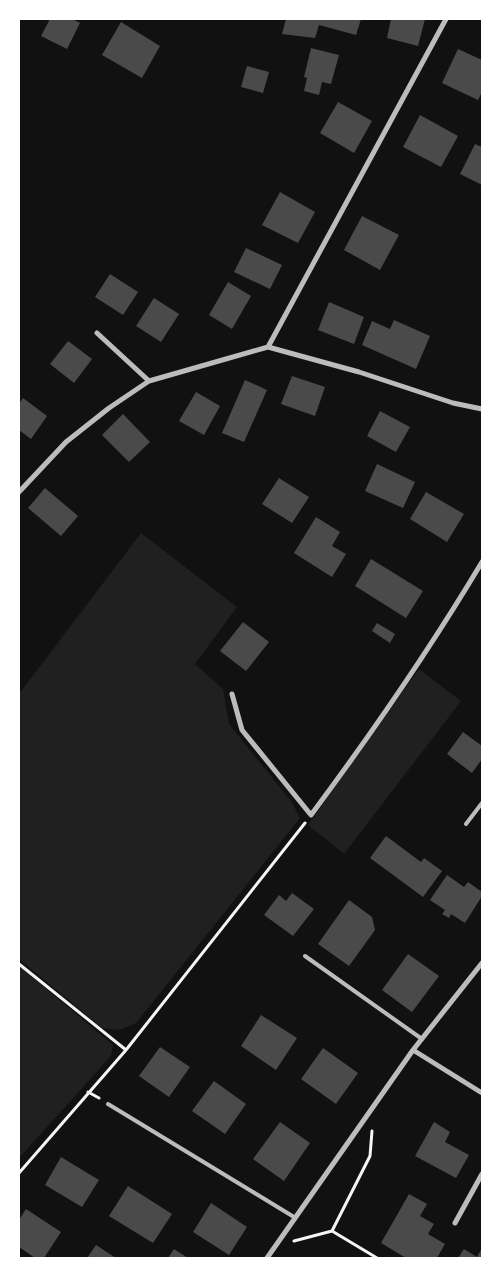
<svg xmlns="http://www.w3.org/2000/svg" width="501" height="1277" font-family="'Noto Serif',serif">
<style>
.green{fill:#202020}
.building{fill:#4a4a4a}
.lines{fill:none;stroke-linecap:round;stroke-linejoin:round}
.path{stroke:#f5f5f5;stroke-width:3}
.service{stroke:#bcbcbc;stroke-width:4}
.minor{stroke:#bcbcbc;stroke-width:5}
</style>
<rect width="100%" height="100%" fill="#111"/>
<path class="green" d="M141,533L237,607L195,664L223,689L229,724L291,801L300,818L136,1023L119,1030L102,1028L19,959V694Z
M419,669L461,701L344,854L308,825Z
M19,966L113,1045L111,1056L19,1158Z"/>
<path class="building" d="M50,19H72L80,23L67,49L41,36Z
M286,19H361L356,35L319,25L315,38L282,34Z
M391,19H425L418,46L387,38Z
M121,22L160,46L142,78L102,55Z
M311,48L339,55L331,84L322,82L319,95L304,91L307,78L304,77Z
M458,49L482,60V92L478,100L442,83Z
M247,66L269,72L263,93L241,87Z
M338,102L372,121L354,153L320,133Z
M420,115L458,136L441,167L403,147Z
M475,144L482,147V185L460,174Z
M280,192L315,212L298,243L262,225Z
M362,216L399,235L380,270L344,250Z
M246,248L282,265L270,289L234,272Z
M110,274L138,292L123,315L95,297Z
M228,282L251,296L232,329L209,315Z
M154,298L179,314L161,342L136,326Z
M329,302L364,317L354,344L318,330Z
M394,320L430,336L416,369L362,345L372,321L390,329Z
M68,341L92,359L74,383L50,364Z
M292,376L325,387L315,416L281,404Z
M245,380L267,390L244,442L222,433Z
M196,392L220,406L204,435L179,421Z
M23,398L47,416L31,439L19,430V404Z
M380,411L410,427L396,452L367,436Z
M123,414L150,442L129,462L102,435Z
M377,464L415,482L403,508L365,491Z
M279,478L309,497L292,523L262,504Z
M45,488L78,516L61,536L28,508Z
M426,492L464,514L447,542L410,519Z
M316,517L340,532L332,546L346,554L332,577L294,553Z
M371,559L423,591L406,618L355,586Z
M243,622L269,642L246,671L220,651Z
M377,623L395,634L390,643L372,631Z
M463,732L482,746V759L472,773L447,754Z
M386,836L421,862L424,858L442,871L423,897L370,858Z
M447,875L464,887L468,882L482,892V896L465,923L451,914L449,918L442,914L445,910L430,900Z
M292,893L314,909L293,936L264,915L279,895L286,901Z
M349,900L372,917L375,930L349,966L318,944Z
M408,954L439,976L412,1012L382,990Z
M261,1015L297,1038L276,1070L241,1046Z
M160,1047L190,1067L169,1097L139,1076Z
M323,1048L358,1073L336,1104L301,1079Z
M214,1081L246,1104L225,1134L192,1111Z
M280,1122L310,1143L284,1181L253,1159Z
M434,1122L450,1132L445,1142L469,1155L456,1178L415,1156Z
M61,1157L99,1180L82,1207L45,1185Z
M128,1186L172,1214L153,1243L109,1216Z
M409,1194L427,1204L420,1216L434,1224L428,1234L445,1244L437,1258H406L381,1243Z
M211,1203L247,1227L229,1255L193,1232Z
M26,1209L61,1232L44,1258H35L19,1247V1220Z
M96,1245L116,1258H87Z
M482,1248V1258H458L464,1249L477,1257Z
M174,1249L188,1258H168Z"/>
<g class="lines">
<path class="path" d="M19,964L126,1050
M88,1092L99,1098
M372,1131L370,1156L332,1231L377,1258
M19,1173L126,1050L305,823
M294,1241L332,1231"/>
<path class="service" d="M466,824L482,803
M305,956L422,1039
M108,1104L294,1217"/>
<path class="minor" d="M97,333L149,381
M268,347L446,19
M19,492L66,442L109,408L149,381L268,347L359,372L453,403L482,409
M232,694L242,730L311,815C372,733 430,649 482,562
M413,1050L482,1093
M455,1223L482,1174
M267,1258L413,1050L482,963"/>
</g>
<rect width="501" height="1277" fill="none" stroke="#ffffff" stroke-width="40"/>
</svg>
